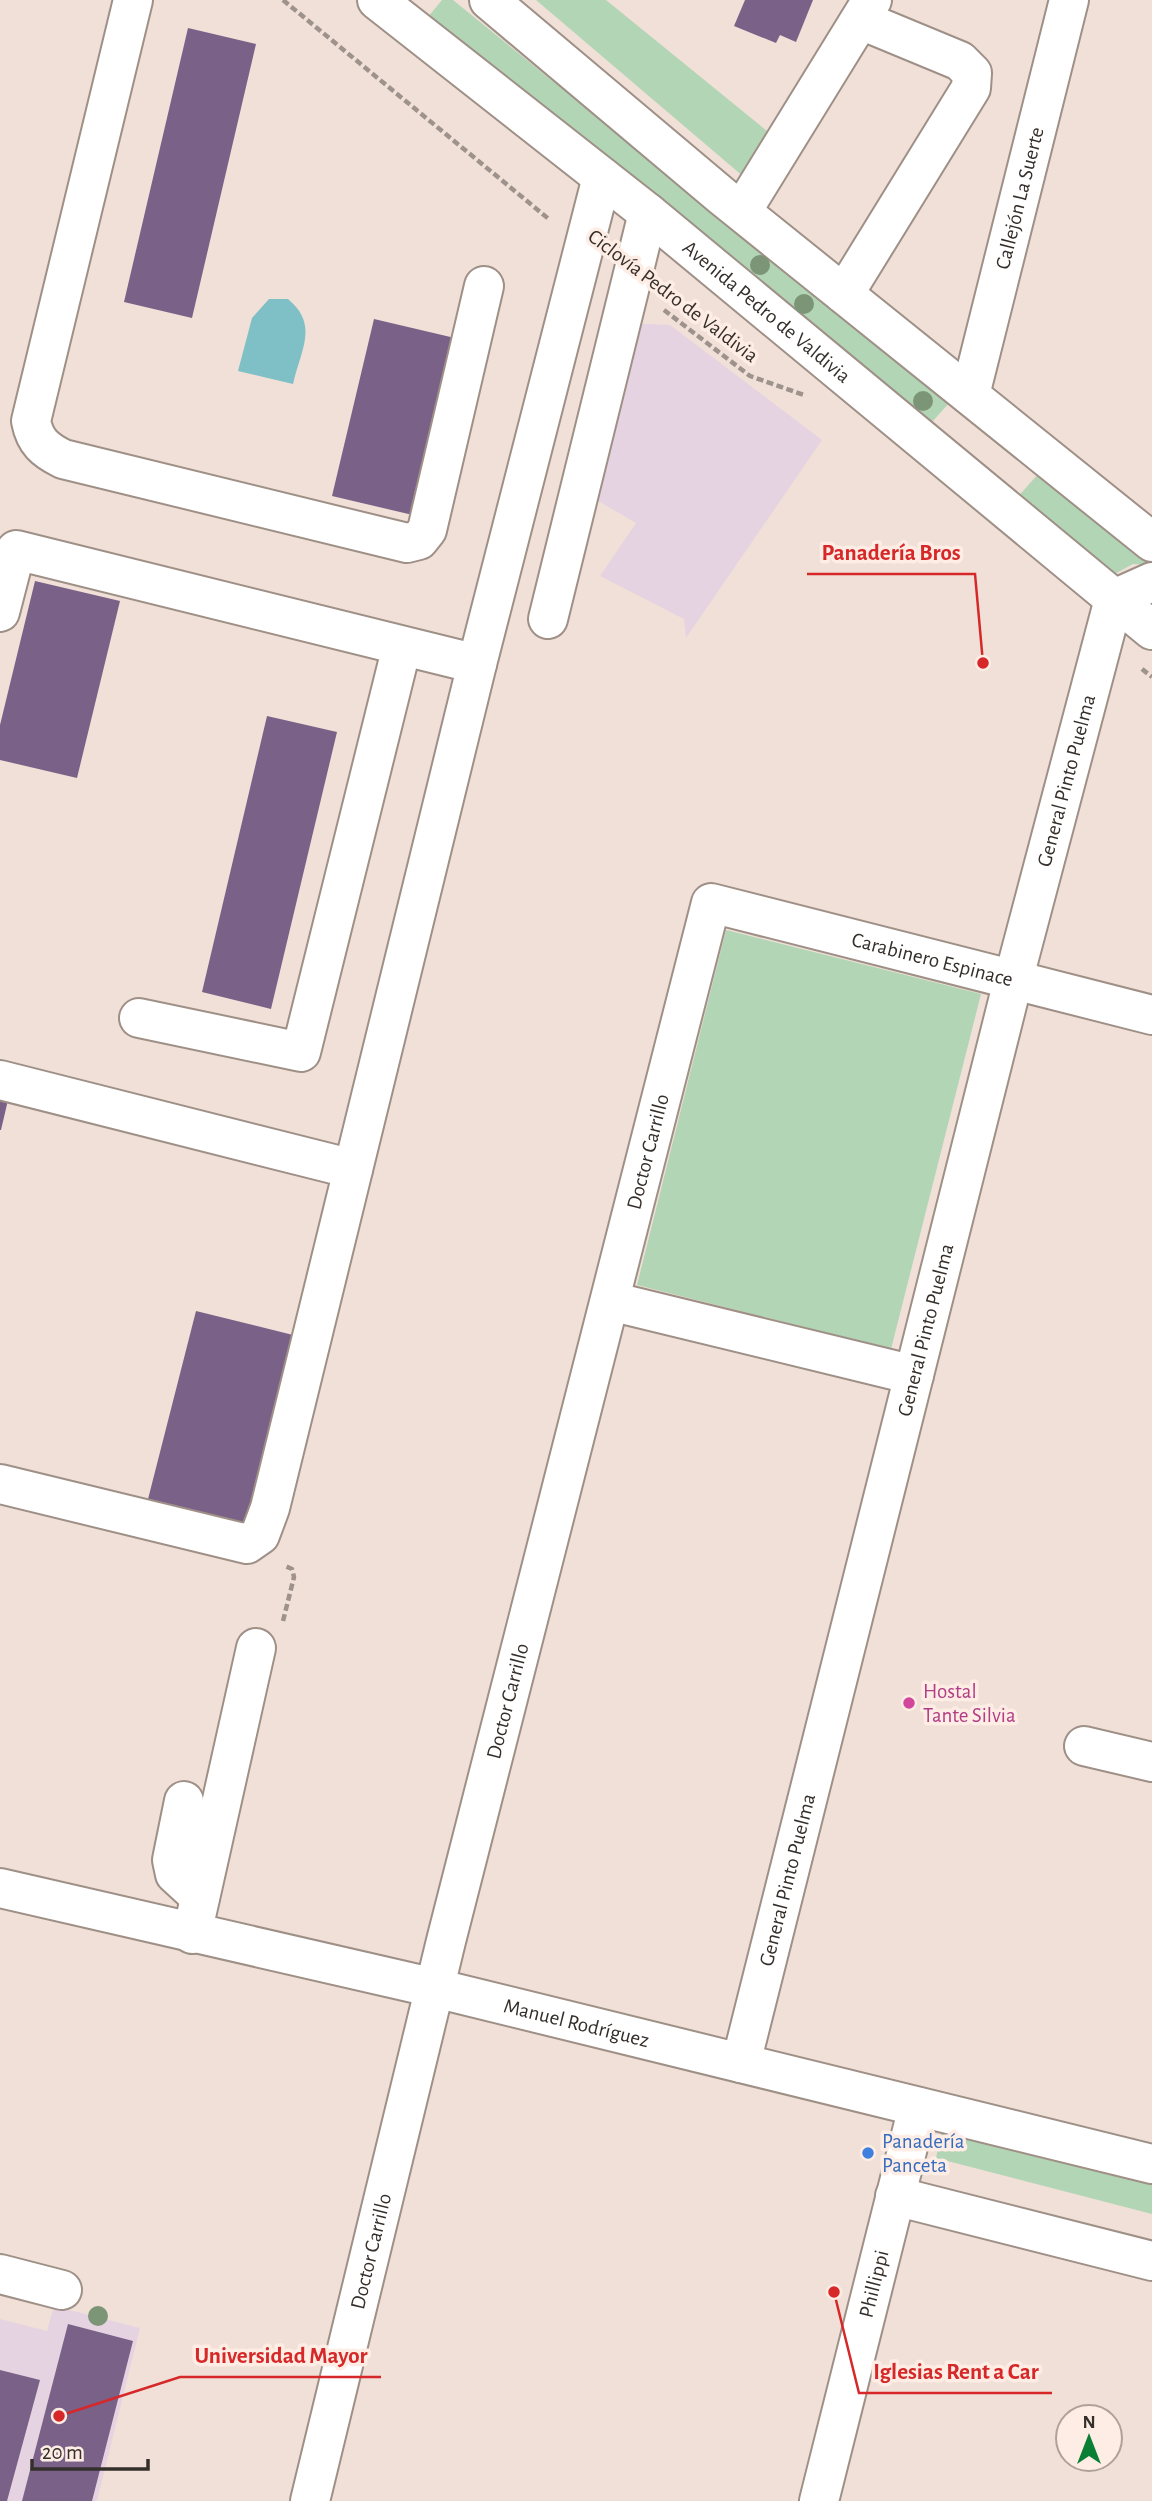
<svg xmlns="http://www.w3.org/2000/svg" width="1152" height="2501" font-family="'Alegreya Sans',sans-serif">
<style>
.education{fill:#e6d3e2}
.green{fill:#b2d5b5}
.water{fill:#7ec0c6}
.building{fill:#796188}
.lines{fill:none;stroke-linecap:round;stroke-linejoin:round}
.minor-casing{stroke:#9f9087;stroke-width:42}
.major-casing{stroke:#9f9087;stroke-width:42}
.path{stroke:#9e928c;stroke-width:4.5;stroke-dasharray:7 3.5;stroke-linecap:butt}
.minor{stroke:#fff;stroke-width:38}
.major{stroke:#fff;stroke-width:38}
.tree{fill:#7c9577}
.hotel-dot{fill:#d1479c;stroke:#feede4;stroke-width:2.5}
.shop-dot{fill:#3f7fe0;stroke:#feede4;stroke-width:2.5}
.labels{text-anchor:middle;dominant-baseline:central;stroke-width:7;stroke-linejoin:round;paint-order:stroke}
.street-label{font-size:21px;fill:#352f2b;stroke:#feede4}
.hotel-label{font-size:21px;fill:#b23c85;stroke:#feede4;text-anchor:start}
.shop-label{font-size:21px;fill:#366cbe;stroke:#feede4;text-anchor:start}
.leader{fill:none;stroke:#d62828;stroke-width:2.5}
.callout-dot{fill:#d62828;stroke:#feede4;stroke-width:2.5}
.callout-label{font-size:23px;text-anchor:middle;font-weight:bold;fill:#d62828;stroke:#feede4;stroke-width:7;stroke-linejoin:round;paint-order:stroke}
</style>
<rect width="100%" height="100%" fill="#f0e0d7"/>
<path class="education" d="M623,323L670,325L822,440L686,638L684,619L600,576L636,523L583,492Z
M54,2306L140,2328L97,2501H0V2319L47,2331Z"/>
<path class="green" d="M442,0H453L949,403L932,422L428,17Z
M536,0H606L778,140L751,183Z
M1039,473L1152,562V565L1133,564L1109,577L1016,499Z
M726,930L981,994L891,1349L637,1285Z
M942,2131L1152,2178V2214L936,2158Z"/>
<path class="water" d="M269,299H288C319,325 301,349 293,384L238,371L252,318Z"/>
<path class="building" d="M745,0H813L796,42L780,35L776,43L734,26Z
M188,28L256,44L192,318L124,302Z
M374,319L459,339L417,516L332,496Z
M35,581L120,601L77,778L0,760V725Z
M267,716L337,732L271,1009L202,992Z
M0,1098L8,1100L1,1130H0Z
M196,1311L301,1337L251,1534L146,1507Z
M68,2324L133,2341L92,2501H22Z
M0,2370L40,2380L7,2501H0Z"/>
<g class="lines">
<defs>
<g id="minor">
<path d="M133,0L31,421C35,442 45,450 63,459L407,543L419,540L427,530L484,286"/>
<path d="M742,211L872,0"/>
<path d="M844,294L971,88L972,73L960,61L861,20"/>
<path id="s1" d="M970,395L1069,0"/>
<path d="M0,612L16,550L477,664L602,177"/>
<path d="M548,619L648,213"/>
<path d="M139,1018L301,1052L402,646"/>
<path d="M0,1080L353,1169"/>
<path d="M610,1301L914,1375"/>
<path d="M0,1484L247,1544L260,1535L270,1508L477,664"/>
<path d="M1084,1746L1152,1762"/>
<path d="M184,1801L172,1860L175,1874L200,1897"/>
<path id="s2" d="M0,1888L435,1988L1152,2164"/>
<path d="M192,1934L256,1648"/>
<path id="s3" d="M741,2063L1013,981L1114,599"/>
<path d="M895,2196L1152,2261"/>
<path d="M0,2274L62,2290"/>
<path id="s4" d="M310,2501L446,1941L711,903L1152,1015"/>
<path id="s5" d="M819,2501L918,2107"/>
</g>
<g id="major">
<path id="s6" d="M377,0L648,213L1152,630"/>
<path d="M489,0L723,197L1152,542"/>
<path d="M1114,599L1152,582"/>
</g>
</defs>
<use href="#minor" class="minor-casing"/>
<use href="#major" class="major-casing"/>
<path class="path" d="M283,0L550,220
M664,310L750,376L804,395
M1142,669L1152,677
M283,1621L294,1577L292,1569L285,1566"/>
<use href="#minor" class="minor"/>
<use href="#major" class="major"/>
</g>
<g class="tree">
<circle cx="760" cy="265" r="10"/>
<circle cx="804" cy="304" r="10"/>
<circle cx="923" cy="401" r="10"/>
<circle cx="98" cy="2316" r="10"/>
</g>
<circle class="hotel-dot" cx="909" cy="1703" r="7"/>
<circle class="shop-dot" cx="868" cy="2153" r="7"/>
<g class="labels">
<g class="street-label">
<text stroke="none"><textPath href="#s1" startOffset="203">Callejón La Suerte</textPath></text>
<text transform="translate(673 296) rotate(37)">Ciclovía Pedro de Valdivia</text>
<text stroke="none"><textPath href="#s6" startOffset="499">Avenida Pedro de Valdivia</textPath></text>
<text stroke="none"><textPath href="#s3" startOffset="1323">General Pinto Puelma</textPath></text>
<text stroke="none"><textPath href="#s4" startOffset="1876">Carabinero Espinace</textPath></text>
<text stroke="none"><textPath href="#s4" startOffset="1391">Doctor Carrillo</textPath></text>
<text stroke="none"><textPath href="#s3" startOffset="756">General Pinto Puelma</textPath></text>
<text stroke="none"><textPath href="#s4" startOffset="824">Doctor Carrillo</textPath></text>
<text stroke="none"><textPath href="#s3" startOffset="189">General Pinto Puelma</textPath></text>
<text stroke="none"><textPath href="#s2" startOffset="592">Manuel Rodríguez</textPath></text>
<text stroke="none"><textPath href="#s4" startOffset="257">Doctor Carrillo</textPath></text>
<text stroke="none"><textPath href="#s5" startOffset="224">Phillippi</textPath></text>
</g>
<g class="hotel-label">
<text x="923" y="1691">Hostal<tspan x="923" dy="24">Tante Silvia</tspan></text>
</g>
<g class="shop-label">
<text x="882" y="2141">Panadería<tspan x="882" dy="24">Panceta</tspan></text>
</g>
</g>
<path class="leader" d="M983 663L975 574H807M59 2416L180 2377H381M834 2292L859 2393H1052"/>
<g class="callout-dot">
<circle cx="983" cy="663" r="7"/>
<circle cx="59" cy="2416" r="7"/>
<circle cx="834" cy="2292" r="7"/>
</g>
<g class="callout-label">
<text x="891" y="560">Panadería Bros</text>
<text x="281" y="2363">Universidad Mayor</text>
<text x="956" y="2379">Iglesias Rent a Car</text>
</g>
<g transform="translate(1089 2438)"><circle r="33" fill="#feede4" stroke="#aea19a" stroke-width="2"/>
<path d="M0-5L12 26L0 18L-12 26Z" fill="#0b7e35"/>
<text y="-10" font-size="19" font-weight="bold" text-anchor="middle" fill="#352f2b">N</text>
</g>
<path d="M32 2459v10h116v-10" fill="none" stroke="#352f2b" stroke-width="3.5"/>
<text x="42" y="2459" font-size="21" fill="#352f2b" stroke="#feede4" stroke-width="5" paint-order="stroke">20 m</text>
</svg>
